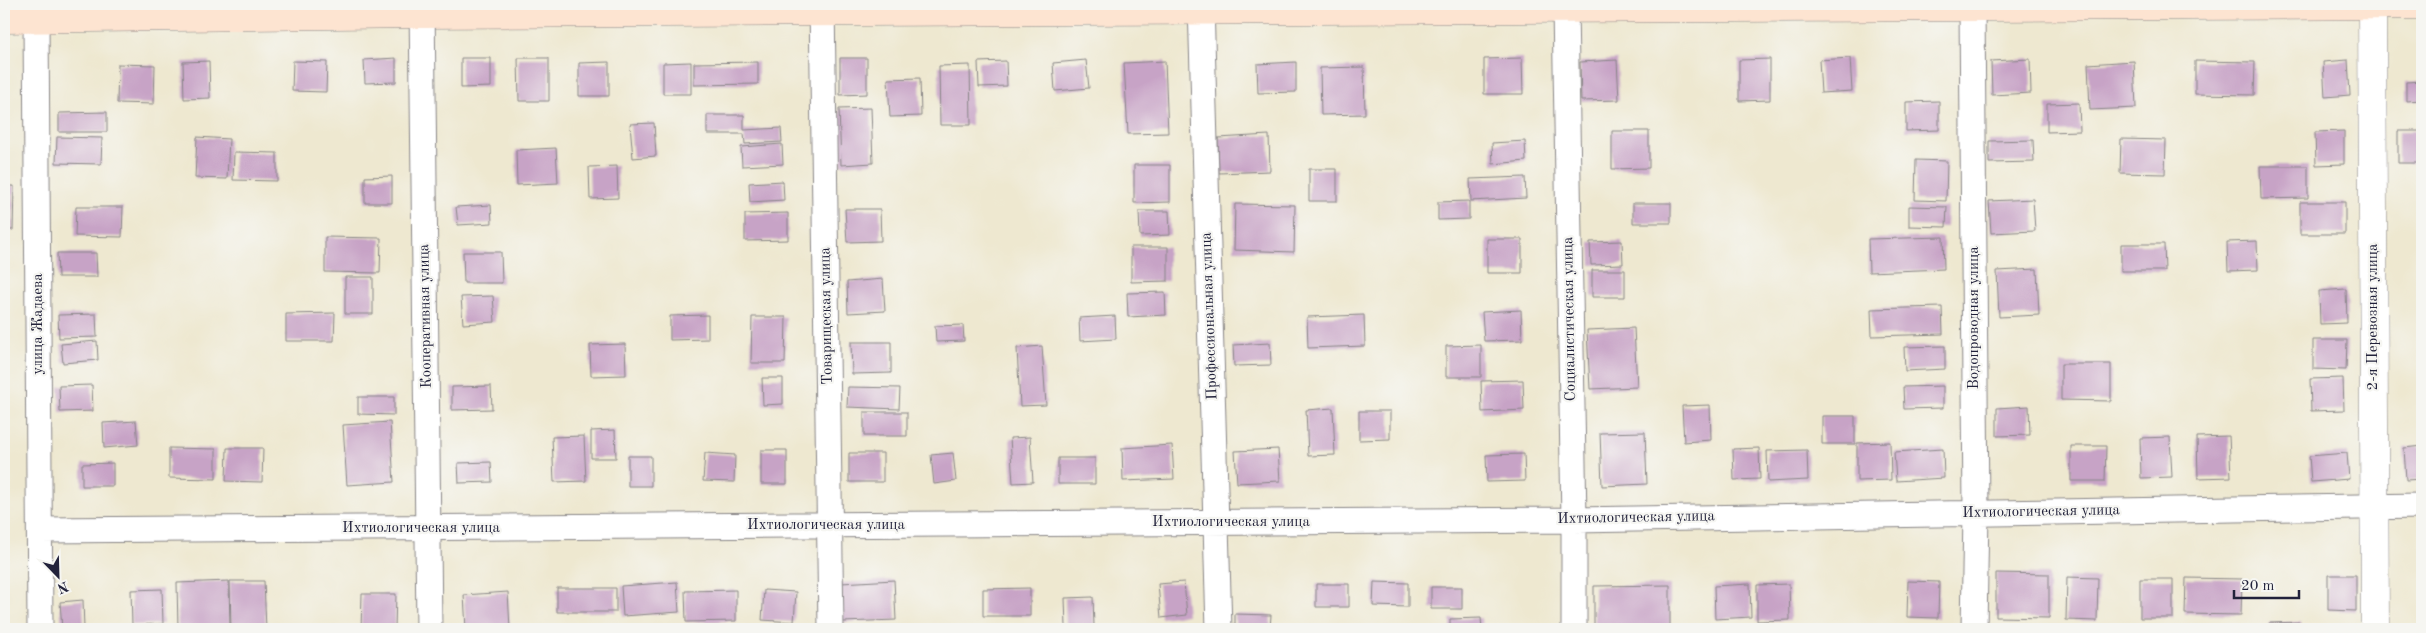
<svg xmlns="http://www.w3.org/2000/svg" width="2426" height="633" font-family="'Old Standard TT',serif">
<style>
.building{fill:#c7a3c6}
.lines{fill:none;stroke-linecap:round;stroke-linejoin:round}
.minor-casing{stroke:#888586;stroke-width:27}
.tertiary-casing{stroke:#888586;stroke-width:29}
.secondary-casing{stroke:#888586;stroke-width:29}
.minor{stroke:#fff;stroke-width:25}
.tertiary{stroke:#fff;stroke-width:28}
.secondary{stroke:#fde4d1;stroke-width:28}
.labels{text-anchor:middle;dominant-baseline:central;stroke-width:4.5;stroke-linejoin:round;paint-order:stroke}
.street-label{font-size:15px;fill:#22223b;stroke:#f6f6f2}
</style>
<rect width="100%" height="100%" fill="#f6f6f2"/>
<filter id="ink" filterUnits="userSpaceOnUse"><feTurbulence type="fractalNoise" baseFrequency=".02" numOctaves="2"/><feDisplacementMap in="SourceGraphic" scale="10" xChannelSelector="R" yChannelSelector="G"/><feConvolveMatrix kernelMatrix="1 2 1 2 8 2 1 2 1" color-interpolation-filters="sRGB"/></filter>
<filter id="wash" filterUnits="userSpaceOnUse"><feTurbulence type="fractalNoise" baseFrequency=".0096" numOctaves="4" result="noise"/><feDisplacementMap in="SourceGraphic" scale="20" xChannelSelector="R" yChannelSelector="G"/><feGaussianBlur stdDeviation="1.12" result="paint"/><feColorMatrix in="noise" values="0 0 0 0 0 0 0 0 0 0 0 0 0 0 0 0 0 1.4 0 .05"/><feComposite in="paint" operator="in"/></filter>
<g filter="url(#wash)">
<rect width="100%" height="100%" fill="#eee8d0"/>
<g id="blocks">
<path class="building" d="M396,58V82L365,83L364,60Z
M461,58H491V87L461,88Z
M518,58H549V101H519Z
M840,58H867V94L840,95Z
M1522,58L1523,94H1484V59Z
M1850,58L1852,91L1821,93L1819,60Z
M1770,59V100L1739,101V60Z
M2030,59L2031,93L1992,95L1991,61Z
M1086,60L1089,88L1055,91L1053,63Z
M1617,60L1619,100L1581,101L1580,62Z
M2348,60L2350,95L2325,97L2323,62Z
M209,61L210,98L184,99L183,62Z
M293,61L327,62L326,92L292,91Z
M1006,61L1007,86L979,87L978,62Z
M1165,61L1168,133L1128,134L1124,63Z
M2134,61L2136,108L2090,110L2088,64Z
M2195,61L2255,62L2254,95L2195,94Z
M609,62V96H579V63Z
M691,62V94H663V63Z
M758,62V84L694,85V63Z
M1296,62V92L1258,93L1257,64Z
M118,64L155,65L154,104L117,103Z
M970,65L971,125H940L939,66Z
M1364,67L1365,114L1321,115L1320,68Z
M920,78L921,116L890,117L888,79Z
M2422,81V100L2406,101V82Z
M1939,101V130L1906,131V102Z
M2079,103L2080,131L2047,132V104Z
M871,108L873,163L841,165L839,109Z
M107,112V132H59V113Z
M707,115H744V130L781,128L782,142L745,144L744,134H707Z
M654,123L656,156L633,158L630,124Z
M1612,131H1649V168L1612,169Z
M2344,131V164L2316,165L2315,132Z
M2398,131H2422V163H2398Z
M1269,135L1270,171L1219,173L1218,138Z
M57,137L102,138L101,164L56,163Z
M197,137L229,139L227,179L195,178Z
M2121,139L2166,140L2165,174L2120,173Z
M2033,140L2034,162L1989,163V141Z
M1525,141L1526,161L1493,164L1492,143Z
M782,144L783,164L742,166L741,147Z
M556,148L558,183L517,185L516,150Z
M234,152L277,153V181L233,180Z
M1916,160L1947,161L1946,201L1915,200Z
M1134,165H1170V202L1134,203Z
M617,166L618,198L590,199L589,167Z
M2260,166H2308V198L2261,199Z
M1309,169H1337V201H1309Z
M392,176V203H365V177Z
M1525,177L1526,198L1471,201L1470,179Z
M783,181L784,200L750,202L749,183Z
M4,186H14L13,230H4Z
M2033,199L2035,231L1991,233L1989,201Z
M1469,201V219L1438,220V202Z
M2419,201H2422V231H2419Z
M2300,202H2345V234H2300Z
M1633,203H1671V223H1633Z
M1235,204L1295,205L1294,252L1234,250Z
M491,205L492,223L458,225L456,207Z
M1909,206L1947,207L1946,227L1909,226Z
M76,207H123L122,237L75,236Z
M845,209H880L881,241L847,242Z
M1139,211H1169L1170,235L1140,236Z
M788,213V240L745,241V214Z
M325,237L381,238L380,273L325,272Z
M1943,237L1944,269L1869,272L1868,239Z
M1487,239H1522V273H1487Z
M1622,241L1623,264L1591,265L1590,242Z
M2257,241L2258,270L2228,271L2227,242Z
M2121,244H2164L2165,271H2121Z
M1131,247H1168V281L1131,282Z
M463,252H501L502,283H464Z
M57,253H96L97,277H58Z
M2037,269L2039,315L1999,317L1997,271Z
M1592,270H1625V297H1592Z
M345,277H373V314H345Z
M883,279L885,311L848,313L847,282Z
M2346,289L2347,323L2320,324L2319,291Z
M1165,292L1166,315L1128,317L1127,293Z
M493,296L495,322L463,324L461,297Z
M1942,307L1943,334L1872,336L1871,309Z
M1521,310L1522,340L1484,341L1482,312Z
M335,313L334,341H286V314Z
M96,314L97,337L59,338L58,315Z
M708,315V339L670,340V316Z
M1364,315L1365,346L1308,348L1307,317Z
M1115,316L1116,339L1080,341L1079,318Z
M752,317H786L785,363H751Z
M963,325L964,341L936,342L935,326Z
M1634,328L1637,387L1590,389L1587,330Z
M2313,340H2347L2346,370L2313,369Z
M97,341L98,360L63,363L61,344Z
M851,342H891V373L852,374Z
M1270,343L1271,365L1234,366L1233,345Z
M625,344L626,375L591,376L590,345Z
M1481,345V377H1446V346Z
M1042,346L1046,405L1020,406L1017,348Z
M1945,346V369L1905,371L1904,347Z
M2061,364H2111V401L2061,400Z
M762,378H783V404L763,405Z
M2343,378L2344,410L2311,411L2310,379Z
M1523,380L1524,410L1482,412L1481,381Z
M92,385L93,411L60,412L59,386Z
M491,386L492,409L452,410V387Z
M1943,386V408L1904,409L1903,387Z
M848,387L900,388L899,409L847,407Z
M358,397H394V415L358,414Z
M1710,405L1711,440L1684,442L1682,406Z
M2029,406L2030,435L1997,436V408Z
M1333,408L1335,455L1308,456L1306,410Z
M1359,411H1390V439L1359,440Z
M864,412H907V436H864Z
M1822,416H1855V444H1822Z
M136,421L138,445L104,448L103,423Z
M390,422L394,482L347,485L343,425Z
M615,430L616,458H591V431Z
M1645,432L1647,484L1602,486L1600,433Z
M584,436L586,481L554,482L552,437Z
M2229,436L2231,477L2198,478L2197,437Z
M1030,437L1033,482L1013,483L1010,438Z
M2170,437L2172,477L2141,478L2140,438Z
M1890,442L1891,480L1857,481V443Z
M1172,445L1174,479L1123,481L1122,448Z
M2071,446H2106L2105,481H2071Z
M2422,446V479L2406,480L2404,448Z
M169,448L216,449V479L169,478Z
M227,448H263L262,482L226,481Z
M1759,448L1760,479L1734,480L1733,449Z
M1278,449L1280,481L1237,483L1235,451Z
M1943,449L1944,478L1896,481L1894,452Z
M761,450H787V484H761Z
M1807,450L1808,480L1768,482L1767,451Z
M705,453L735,455L734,482L703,481Z
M849,453H883V482H849Z
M953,453L956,481L934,484L931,455Z
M2347,453L2349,479L2311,482L2309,456Z
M1524,454L1525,481L1487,482L1486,455Z
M628,456H651V486H628Z
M1058,458H1095V484H1058Z
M491,462L492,482L459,483L458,463Z
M113,463V486H82V464Z
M1996,573L2049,574V618L1996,617Z
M2328,575H2356V611L2328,610Z
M2067,577L2098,578L2097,621L2066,620Z
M2186,578L2242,579L2241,615L2185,614Z
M2140,579H2173V618H2140Z
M894,580L896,620L843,622L841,583Z
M229,581L230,629H178L177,583Z
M230,581H264L266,629H231Z
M1908,581L1939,582L1938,618L1907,617Z
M677,582L679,612L623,616L621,586Z
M1184,582L1187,615L1161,618L1158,584Z
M1374,582L1408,583V607L1373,606Z
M1316,584H1349V607H1316Z
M1750,584L1751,617L1715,619L1714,586Z
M1789,584L1790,620L1757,621V585Z
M1670,585V629H1594V586Z
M1431,587H1462V609H1431Z
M557,588H616V612H557Z
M1030,588V616H983V589Z
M162,589L163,624L132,625L131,590Z
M736,590V621L686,622L685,591Z
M764,590L796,592L794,622L762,620Z
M508,592L510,629H466L464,595Z
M362,594H396L395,629H361Z
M1093,597L1094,626L1066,627L1065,598Z
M83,600L84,629H62L60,602Z
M1235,614L1271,615L1270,629H1235Z
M1481,618L1482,629H1450V619Z
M2301,622V629H2269V623Z"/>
</g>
</g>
<g filter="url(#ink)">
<use href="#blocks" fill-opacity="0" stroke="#888586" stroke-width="1"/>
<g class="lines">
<defs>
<path id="minor" d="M422,4L429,629
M822,4L831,629
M1201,4L1219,629
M1972,6L1976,513L1974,629
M1565,9L1574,520V629
M36,19L40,629
M40,530L1574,520L2422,506"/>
<path id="tertiary" d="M2372,4L2375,629"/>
<path id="secondary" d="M4,19L422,14L2422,5"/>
</defs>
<use href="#minor" class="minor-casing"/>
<use href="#tertiary" class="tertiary-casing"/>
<use href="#secondary" class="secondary-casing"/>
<use href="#minor" class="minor"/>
<use href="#tertiary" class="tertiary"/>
<use href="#secondary" class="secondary"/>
</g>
</g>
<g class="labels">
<g class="street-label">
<text transform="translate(426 316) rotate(-91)">Кооперативная улица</text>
<text transform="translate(827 316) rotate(-91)">Товарищеская улица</text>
<text transform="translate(1210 316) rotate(-92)">Профессиональная улица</text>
<text transform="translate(2373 317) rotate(-90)">2-я Перевозная улица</text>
<text transform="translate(1974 318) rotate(-90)">Водопроводная улица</text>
<text transform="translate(1570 319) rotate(-91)">Социалистическая улица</text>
<text transform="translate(38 324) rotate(-90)">улица Жадаева</text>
<text transform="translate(2041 512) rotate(-1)">Ихтиологическая улица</text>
<text transform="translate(1636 518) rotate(-1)">Ихтиологическая улица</text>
<text x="1231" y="522">Ихтиологическая улица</text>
<text x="826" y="525">Ихтиологическая улица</text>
<text x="421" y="528">Ихтиологическая улица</text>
</g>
</g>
<rect width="2426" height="633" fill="none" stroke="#f6f6f2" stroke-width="20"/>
<g transform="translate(58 576) rotate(157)" stroke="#f6f6f2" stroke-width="4" paint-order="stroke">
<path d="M0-4L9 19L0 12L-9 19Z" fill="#22223b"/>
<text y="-8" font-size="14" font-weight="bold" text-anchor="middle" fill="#22223b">N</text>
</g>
<path d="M2234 590v8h65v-8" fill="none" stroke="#22223b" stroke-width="2.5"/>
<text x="2241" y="590" font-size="15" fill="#22223b" stroke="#f6f6f2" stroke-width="4" paint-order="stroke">20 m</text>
</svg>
